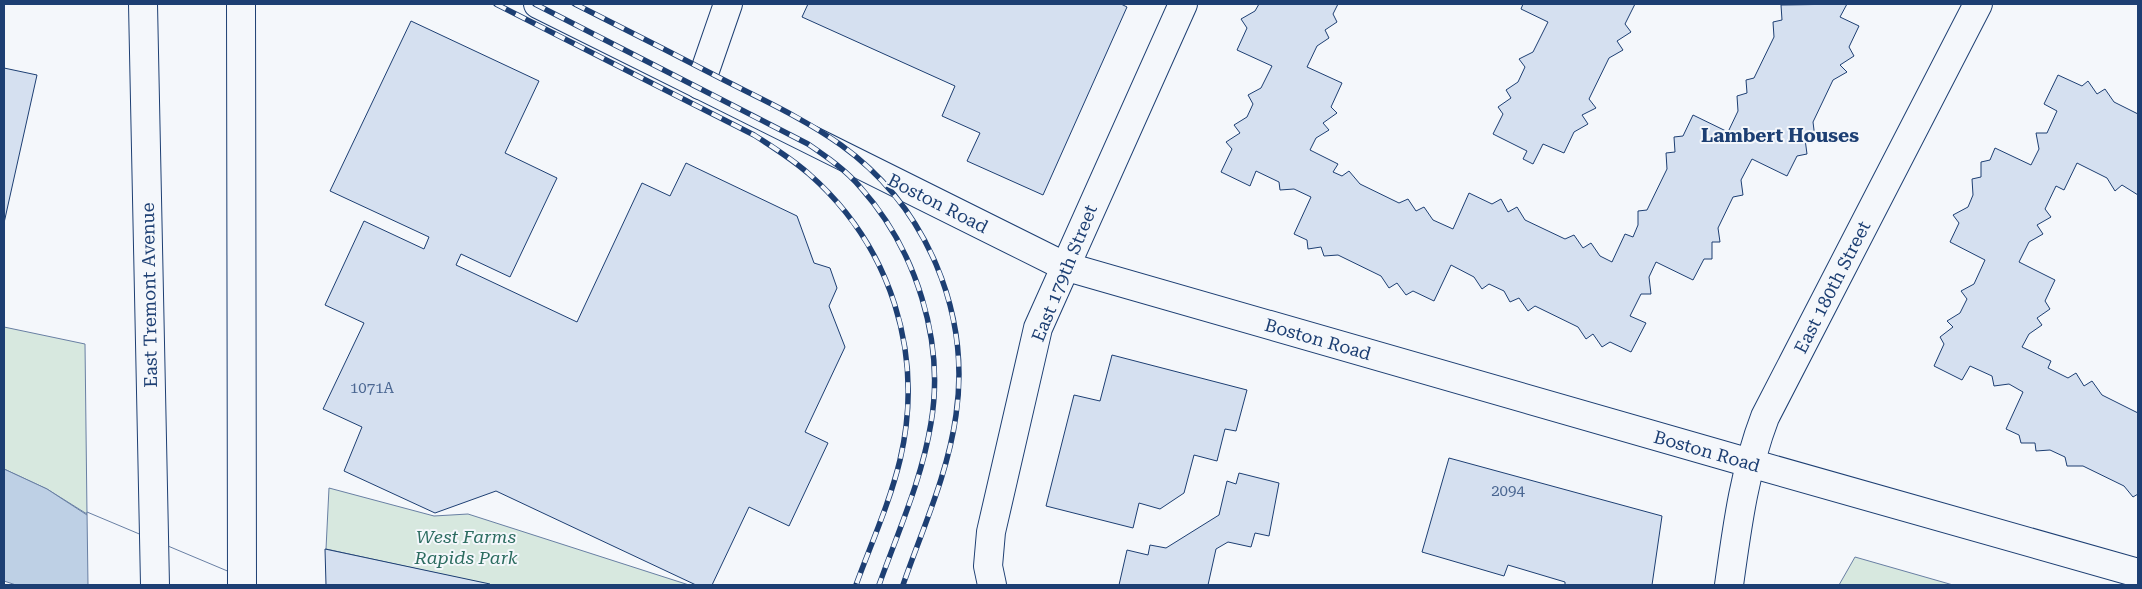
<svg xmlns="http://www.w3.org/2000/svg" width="2142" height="589" font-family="'Roboto Serif',serif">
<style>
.green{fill:#d7e8df;stroke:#687fa3}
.water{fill:#bed0e5;stroke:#687fa3}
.pier{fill:#f4f7fb;stroke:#687fa3}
.building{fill:#d5e0f0;stroke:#1d3f73}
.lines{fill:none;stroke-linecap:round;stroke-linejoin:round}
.street-casing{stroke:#1d3f73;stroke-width:30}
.secondary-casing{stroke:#1d3f73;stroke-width:30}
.street{stroke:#f4f7fb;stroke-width:28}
.secondary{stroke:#f4f7fb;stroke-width:28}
.rail-casing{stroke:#1d3f73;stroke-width:5.5}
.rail{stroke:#f4f7fb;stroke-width:4;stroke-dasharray:11;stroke-linecap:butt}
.labels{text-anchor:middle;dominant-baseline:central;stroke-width:4;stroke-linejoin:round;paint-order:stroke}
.number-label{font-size:15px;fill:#4b6792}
.street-label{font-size:18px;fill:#1d3f73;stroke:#f4f7fb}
.park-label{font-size:18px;font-style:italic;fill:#2c6c60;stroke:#f4f7fb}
.neighbourhood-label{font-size:19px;font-weight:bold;fill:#1d3f73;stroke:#f4f7fb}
</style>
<rect width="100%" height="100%" fill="#f4f7fb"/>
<path class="green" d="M4,327L85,344L87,514L47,489L4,469Z
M329,488L434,516L468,514L689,585H491L326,549Z
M1855,557L1953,585H1839Z"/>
<path class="water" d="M4,469L47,489L87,515L255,585H16L4,581Z"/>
<path class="pier" d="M87,512L256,583L258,585H88Z"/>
<path class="building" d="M808,4H1121L1127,7L1043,195L967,161L980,133L942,116L955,86L802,17Z
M1259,4H1338L1333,14L1337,22L1325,30L1329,38L1317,46L1307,67L1342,83L1331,107L1337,113L1323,123L1329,130L1316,138L1310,150L1338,164L1333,172L1342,176L1349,171L1360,184L1399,203L1408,199L1416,211L1424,207L1433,220L1453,229L1469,193L1492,204L1501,199L1508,212L1517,207L1525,220L1565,239L1574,235L1583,248L1591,243L1600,256L1612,262L1625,234L1633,237L1638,225V211L1647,210L1667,169L1666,153L1675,152L1674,137L1683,136L1693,115L1728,132L1738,111L1737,96L1747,93L1746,80L1754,78L1774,37L1773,22L1782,20L1781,5L1847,4L1840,17L1859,26L1849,47L1854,56L1840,65L1847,72L1833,80L1813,122L1815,138L1805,139L1807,154L1797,156L1787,176L1752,159L1741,180L1743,195L1733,197L1718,228L1720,242H1712V259H1704L1693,280L1656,262L1649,277L1651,294H1641L1630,316L1646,323L1631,352L1610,342L1602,347L1593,334L1586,339L1578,327L1535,306L1528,311L1519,298L1510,302L1504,291L1489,284L1482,289L1474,277L1451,265L1434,301L1413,291L1406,295L1397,283L1389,288L1381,276L1338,255L1324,256L1321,247L1308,249L1307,240L1294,234L1311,197L1294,189L1280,190L1279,182L1256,171L1250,186L1221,172L1232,149L1226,142L1240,133L1234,125L1247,117L1253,104L1248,95L1261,88L1272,66L1237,50L1247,28L1241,19L1255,11Z
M1523,4H1635L1625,24L1631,32L1617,41L1623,50L1609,58L1589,99L1596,108L1582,115L1588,124L1574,132L1564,153L1543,144L1533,164L1523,159L1527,151L1493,134L1503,114L1498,107L1511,98L1506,90L1518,82L1525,67L1519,59L1533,52L1548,22L1521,9Z
M411,21L539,81L505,153L557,178L510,277L461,254L456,265L577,322L642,183L670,196L686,163L797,216L814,263L830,268L837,288L829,306L845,347L805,432L828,443L789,526L749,507L712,585H696L496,491L435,513L344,471L362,427L323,409L364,323L325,305L364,221L424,249L429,237L330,191Z
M4,68L37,75L4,223Z
M2058,75L2082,86L2088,81L2097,94L2105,89L2114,102L2138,114V195L2122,185L2115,191L2107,178L2077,163L2064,190L2056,186L2045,209L2051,217L2037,225L2043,234L2029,242L2019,262L2055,280L2045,301L2050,309L2037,318L2042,325L2029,334L2022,347L2051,361L2048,368L2068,378L2076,373L2084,386L2092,381L2102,395L2138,413V494L2133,497L2124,486L2083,466H2067L2065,457L2050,450L2036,451L2035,443H2021L2019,435L2006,429L2023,392L2009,384L1994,386L1992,376L1970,366L1962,380L1934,366L1944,344L1940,337L1953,327L1947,321L1960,313L1967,299L1961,291L1974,284L1985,260L1950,242L1959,223L1953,215L1968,207L1973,195L1972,179L1981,177V162L1990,160L1995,148L2031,165L2039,149L2036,133H2047L2057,111L2044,104Z
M1112,355L1247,390L1236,431L1225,429L1217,461L1194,455L1184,493L1160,509L1139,503L1133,528L1046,506L1074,395L1100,401Z
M1449,458L1662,516L1652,585H1565V582L1508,565L1504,576L1422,552Z
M1239,473L1279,483L1269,536L1255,533L1251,547L1228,542L1216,549L1208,585H1119L1127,550L1148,555L1150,545L1166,548L1219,515L1227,481L1236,484Z
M325,549L490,584V585H326Z"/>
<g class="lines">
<defs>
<path id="street" d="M700,85L728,4
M1750,463L2138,573
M992,585L988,566L991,532L1038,328L1183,4"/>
<path id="secondary" d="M143,4L155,585
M241,4L242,585
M538,4L1064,266L1750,463
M1729,585C1737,528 1744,472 1765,417L1978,4"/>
</defs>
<use href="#street" class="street-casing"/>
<use href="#secondary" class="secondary-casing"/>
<use href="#street" class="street"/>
<use href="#secondary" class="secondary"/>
<defs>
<path id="rail" d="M496,4L754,135C773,147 792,159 809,174C891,246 925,354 900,460C890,502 871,544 856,585
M535,4L808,144C827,157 846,170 861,188C916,250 945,341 931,423C922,479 898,532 879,585
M575,4C623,28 672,53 720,78C761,99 803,118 841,145C926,206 971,312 956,415C948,474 922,530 903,585"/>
</defs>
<use href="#rail" class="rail-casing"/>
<use href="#rail" class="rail"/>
</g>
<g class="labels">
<g class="number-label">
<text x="372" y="388">1071A</text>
<text x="1508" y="491">2094</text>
</g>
<g class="street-label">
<text transform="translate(938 203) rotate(27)">Boston Road</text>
<text transform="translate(1064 273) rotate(-68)">East 179th Street</text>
<text transform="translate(1832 287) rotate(-63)">East 180th Street</text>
<text transform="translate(149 295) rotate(-91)">East Tremont Avenue</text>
<text transform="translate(1318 339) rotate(16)">Boston Road</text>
<text transform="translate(1707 451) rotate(16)">Boston Road</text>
</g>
<g class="park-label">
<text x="466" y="536">West Farms<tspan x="466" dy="21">Rapids Park</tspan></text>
</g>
<g class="neighbourhood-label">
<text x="1780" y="135">Lambert Houses</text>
</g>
</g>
<rect width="2142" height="589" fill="none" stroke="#1d3f73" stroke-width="10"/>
</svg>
